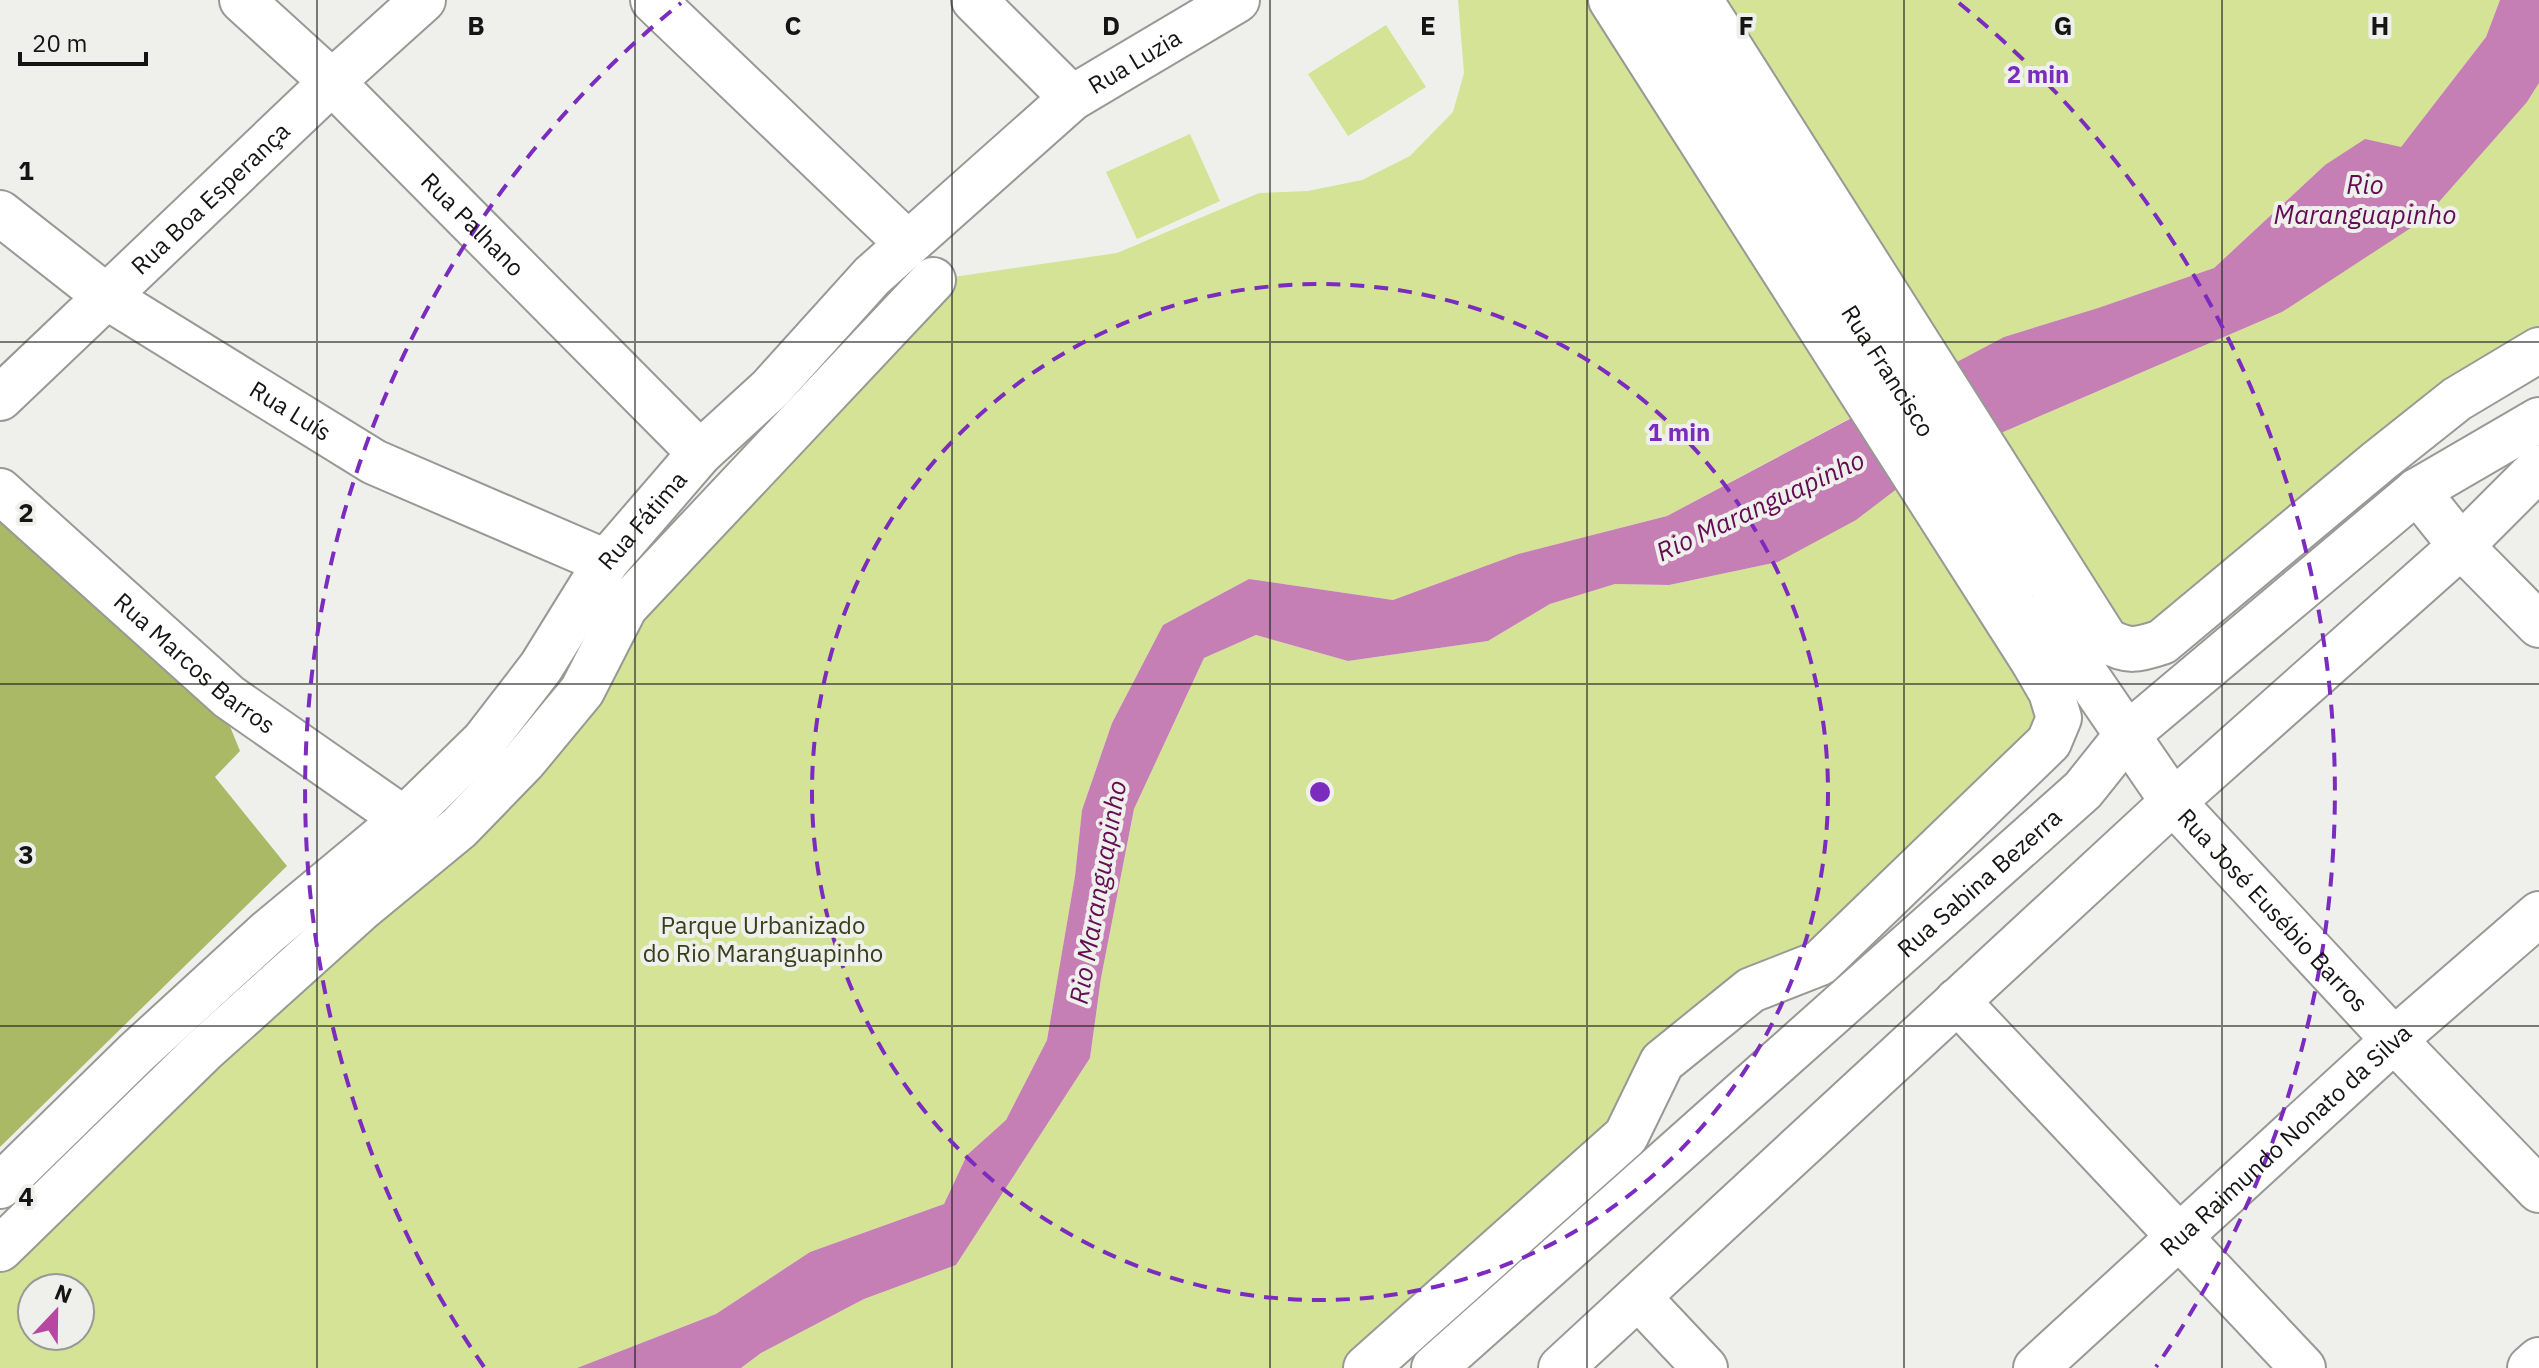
<svg xmlns="http://www.w3.org/2000/svg" width="2539" height="1368" font-family="'IBM Plex Sans',sans-serif">
<style>
.green{fill:#d4e395;fill-rule:evenodd}
.forest{fill:#aab965}
.water{fill:#c57fb4}
.lines{fill:none;stroke-linecap:round;stroke-linejoin:round}
.street-casing{stroke:#989995;stroke-width:48}
.secondary-casing{stroke:#989995;stroke-width:48}
.street{stroke:#fff;stroke-width:44}
.secondary{stroke:#fff;stroke-width:44}
.grid{fill:none;stroke:#151514;stroke-width:2;stroke-opacity:0.55}
.ring{fill:none;stroke:#7b2cbf;stroke-width:4;stroke-dasharray:14 10}
.labels{text-anchor:middle;dominant-baseline:central;stroke-width:8;stroke-linejoin:round;paint-order:stroke}
.street-label{font-size:24px;fill:#151514;stroke:#eff0ec}
.park-label{font-size:24px;fill:#383f1b;stroke:#eff0ec}
.water-label{font-size:26px;font-style:italic;fill:#620c54;stroke:#eff0ec}
.grid-label{font-size:26px;text-anchor:middle;font-weight:bold;fill:#151514;stroke:#eff0ec;stroke-width:8;stroke-linejoin:round;paint-order:stroke}
.centre{fill:#7b2cbf;stroke:#eff0ec;stroke-width:4}
.ring-label{font-size:24px;text-anchor:middle;font-weight:bold;fill:#7b2cbf;stroke:#eff0ec;stroke-width:8;stroke-linejoin:round;paint-order:stroke}
</style>
<rect width="100%" height="100%" fill="#eff0ec"/>
<path class="green" d="M1458,0H1611L1871,407L1667,516L1518,554L1393,600L1249,579L1163,625L1112,723L1082,810L1075,876L1047,1040L1006,1120L967,1155L944,1204L810,1252L716,1314L577,1368H0V1249L459,828L625,607L933,280L1117,253L1259,193L1308,191L1362,180L1410,156L1453,112L1464,73ZM32,1288H80V1336H32Z
M1700,0H2500L2486,37L2401,147L2325,165L2214,268L2098,308L2004,337L1937,374Z
M1386,25L1426,87L1348,136L1308,74Z
M2539,83V350L2140,650L1980,442L2282,312L2527,102Z
M1190,134L1220,201L1137,239L1106,172Z
M1915,475L2059,718L1820,963L1751,990L1626,1136L1366,1368H741L761,1353L864,1299L956,1265L1090,1058L1101,978L1134,809L1204,658L1256,635L1348,661L1488,641L1550,604L1615,584L1669,585L1778,562Z"/>
<path class="forest" d="M0,500L216,692L240,751L215,777L287,866L0,1147Z"/>
<path class="water" d="M2500,0H2539V83L2527,102L2423,220L2282,312L1980,442L1915,475L1856,520L1778,562L1669,585L1615,584L1550,604L1488,641L1348,661L1256,635L1204,658L1134,809L1101,978L1090,1058L956,1265L864,1299L761,1353L741,1368H577L716,1314L810,1252L944,1204L967,1155L1006,1120L1047,1040L1075,876L1082,810L1112,723L1163,625L1249,579L1393,600L1518,554L1667,516L2004,337L2098,308L2214,268L2325,165L2365,139L2401,147L2486,37Z"/>
<g class="lines">
<defs>
<g id="street">
<path id="s1" d="M242,0L332,82L700,453"/>
<path d="M653,0L907,243"/>
<path d="M974,0L1072,98"/>
<path id="s2" d="M1659,0L1784,207L2032,596L2173,802L2394,1040L2539,1190"/>
<path d="M1700,0L2106,640C2128,653 2138,650 2162,642L2379,461L2457,399L2539,350"/>
<path id="s3" d="M0,213L107,297L374,462L606,562"/>
<path id="s4" d="M0,398L332,82L423,0"/>
<path id="s5" d="M0,491L229,697L404,819"/>
<path d="M2417,491L2461,546L2539,625"/>
<path d="M1957,1001L2303,1368"/>
<path id="s6" d="M0,1186L137,1052L268,932L404,819L484,741L541,667L606,562L700,453L770,389L872,276L1072,98L1237,0"/>
<path d="M0,1249L203,1051L363,907L459,828L524,761L582,691L625,607L933,280"/>
<path d="M1639,1298L1705,1368"/>
<path d="M1366,1368L1626,1136L1662,1062L1751,990L1820,963L2049,742L2059,718L2051,692L2033,661L1611,0"/>
<path d="M1561,1368L2173,802L2461,546L2539,468"/>
<path id="s7" d="M2036,1368L2394,1040L2539,914"/>
<path d="M2530,1368L2539,1360"/>
</g>
<g id="secondary">
<path id="s8" d="M1434,1368L2083,790L2127,735L2417,491L2539,420"/>
</g>
</defs>
<use href="#street" class="street-casing"/>
<use href="#secondary" class="secondary-casing"/>
<use href="#street" class="street"/>
<use href="#secondary" class="secondary"/>
</g>
<path class="grid" d="M317,0V1368M635,0V1368M952,0V1368M1270,0V1368M1587,0V1368M1904,0V1368M2222,0V1368M0,342H2539M0,684H2539M0,1026H2539"/>
<g class="ring">
<circle cx="1320" cy="792" r="508"/>
<path d="M484 1367A1015 1015 0 0 1 681 3M1959 3A1015 1015 0 0 1 2156 1367"/>
</g>
<g class="labels">
<g class="street-label">
<text stroke="none"><textPath href="#s6" startOffset="1606">Rua Luzia</textPath></text>
<text stroke="none"><textPath href="#s4" startOffset="290">Rua Boa Esperança</textPath></text>
<text stroke="none"><textPath href="#s1" startOffset="322">Rua Palhano</textPath></text>
<text stroke="none"><textPath href="#s2" startOffset="436">Rua Francisco</textPath></text>
<text stroke="none"><textPath href="#s3" startOffset="352">Rua Luís</textPath></text>
<text stroke="none"><textPath href="#s6" startOffset="930">Rua Fátima</textPath></text>
<text stroke="none"><textPath href="#s5" startOffset="260">Rua Marcos Barros</textPath></text>
<text stroke="none"><textPath href="#s8" startOffset="730">Rua Sabina Bezerra</textPath></text>
<text stroke="none"><textPath href="#s2" startOffset="1100">Rua José Eusébio Barros</textPath></text>
<text stroke="none"><textPath href="#s7" startOffset="338">Rua Raimundo Nonato da Silva</textPath></text>
</g>
<g class="park-label">
<text x="763" y="925">Parque Urbanizado<tspan x="763" dy="28">do Rio Maranguapinho</tspan></text>
</g>
<g class="water-label">
<text x="2365" y="184">Rio<tspan x="2365" dy="30">Maranguapinho</tspan></text>
<text transform="translate(1760 505) rotate(-25)">Rio Maranguapinho</text>
<text transform="translate(1097 892) rotate(-80)">Rio Maranguapinho</text>
</g>
</g>
<g class="grid-label">
<text x="476" y="35">B</text>
<text x="793" y="35">C</text>
<text x="1111" y="35">D</text>
<text x="1428" y="35">E</text>
<text x="1746" y="35">F</text>
<text x="2063" y="35">G</text>
<text x="2380" y="35">H</text>
<text x="26" y="180">1</text>
<text x="26" y="522">2</text>
<text x="26" y="864">3</text>
<text x="26" y="1206">4</text>
</g>
<circle cx="1320" cy="792" r="12" class="centre"/>
<g class="ring-label">
<text x="2038" y="83">2 min</text>
<text x="1679" y="441">1 min</text>
</g>
<g transform="translate(56 1312) rotate(22)"><circle r="38" fill="#eff0ec" stroke="#989896" stroke-width="2"/>
<path d="M0-6L14 30L0 20L-14 30Z" fill="#b847a2"/>
<text y="-12" font-size="22" font-weight="bold" text-anchor="middle" fill="#151514">N</text>
</g>
<path d="M20 52v12h126v-12" fill="none" stroke="#151514" stroke-width="4"/>
<text x="32" y="52" font-size="24" fill="#151514" stroke="#eff0ec" stroke-width="6" paint-order="stroke">20 m</text>
</svg>
